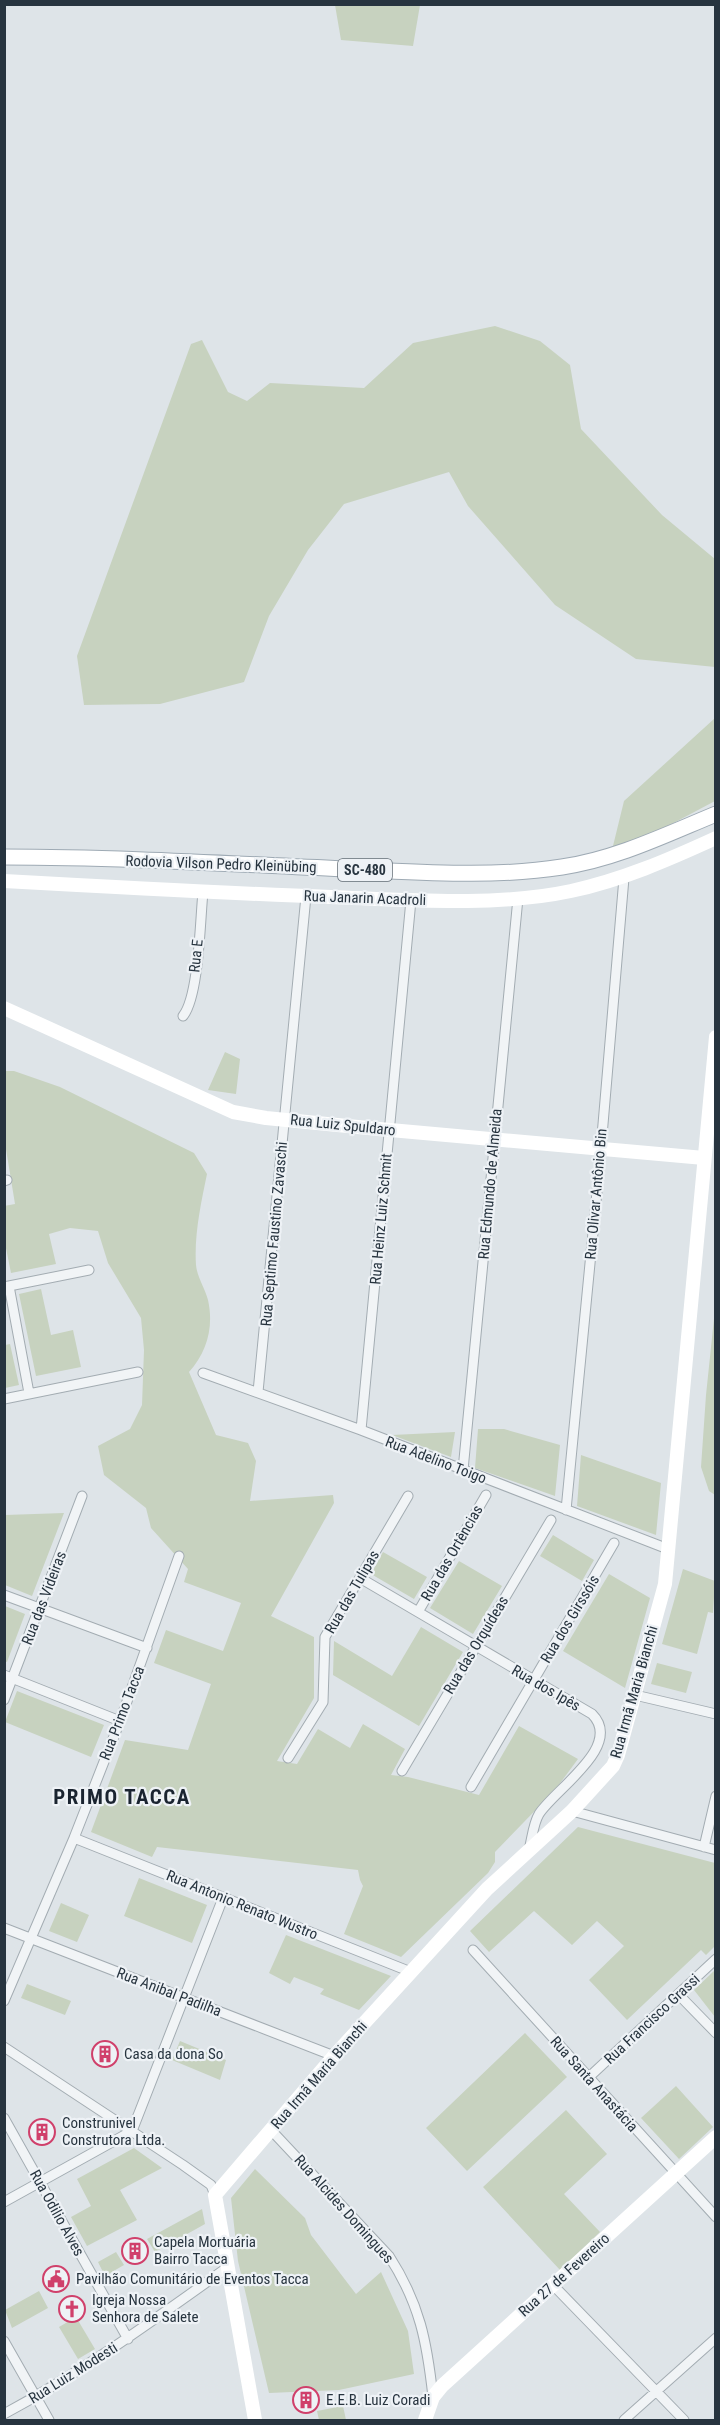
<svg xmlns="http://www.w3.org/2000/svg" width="720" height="2425" font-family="'Roboto Condensed',sans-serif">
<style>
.green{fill:#c7d2bf}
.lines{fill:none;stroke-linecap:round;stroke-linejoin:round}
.street-casing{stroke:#a3acb2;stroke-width:11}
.primary-casing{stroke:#9eaab4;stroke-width:17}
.street{stroke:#f1f4f6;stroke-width:9}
.secondary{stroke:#fff;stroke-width:14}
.primary{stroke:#fff;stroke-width:15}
.labels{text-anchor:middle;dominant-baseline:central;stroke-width:4.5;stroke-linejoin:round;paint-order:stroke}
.shield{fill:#eef2f6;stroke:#636d76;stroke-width:1.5}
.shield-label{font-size:14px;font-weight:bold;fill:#27343f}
.street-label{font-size:15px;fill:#27343f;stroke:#eef2f6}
.poi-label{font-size:15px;fill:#27343f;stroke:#eef2f6;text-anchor:start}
.district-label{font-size:21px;font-weight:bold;letter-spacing:1.5px;fill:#1a2430;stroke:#eef2f6}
</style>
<rect width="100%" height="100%" fill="#dee4e8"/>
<path class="green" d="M335,5H420L413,46L341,40Z
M495,326L540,341L570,365L581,429L662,515L715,559V667L636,659L555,605L468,506L449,472L344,504L308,550L269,616L244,682L160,704L84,705L77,656L191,344L202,340L228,392L247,401L270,383L364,388L413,343Z
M715,718V801L632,845L612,850L624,801Z
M225,1052L240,1059L236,1094L208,1090Z
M5,1071H14L60,1087L194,1153L207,1174C201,1203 194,1235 196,1265C197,1277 205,1288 208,1300C214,1327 207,1352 189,1372L216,1435L248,1443L256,1461L250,1501L333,1495L334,1503L271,1616L314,1637V1698L277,1761L297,1764L318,1729L350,1748L363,1724L405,1749L391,1775L408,1777L479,1795L519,1726L578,1759L555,1790L495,1852V1862L488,1873L401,1957L344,1934L363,1886L360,1880L358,1870L157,1847L152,1857L91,1832L125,1740L188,1750L211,1684L154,1663L166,1630L223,1651L241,1603L184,1582L188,1569L151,1528L146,1508L104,1475L98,1446L130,1429L142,1405L144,1350L141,1318L108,1263L98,1231L70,1228L49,1234L56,1264L11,1273L5,1243L4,1206L15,1204L5,1143Z
M41,1289L51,1335L73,1330L81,1367L36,1376L19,1294Z
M715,1309V1495L709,1491L701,1467L706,1395Z
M10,1344L19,1385L5,1388V1345Z
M478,1429H504L560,1445L555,1496L475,1468Z
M455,1432L451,1457L392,1435Z
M581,1455L661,1483L656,1535L577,1506Z
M64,1513L32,1596L5,1585V1515Z
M553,1535L594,1560L582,1581L540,1556Z
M383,1552L427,1577L414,1599L371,1574Z
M459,1561L502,1586L473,1634L430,1608Z
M683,1569L715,1581L713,1613L708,1612L697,1654L662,1644Z
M609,1574L650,1598L625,1688L563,1651Z
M5,1606L25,1614L7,1662L4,1661Z
M421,1627L463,1652L419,1726L333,1675L334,1641L392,1676Z
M657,1663L692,1672L686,1693L651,1684Z
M17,1691L104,1725L91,1757L5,1722Z
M578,1827L715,1863V1946L706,1955L701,1950L627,2020L589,1980L624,1946L597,1921L572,1945L534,1911L489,1952L470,1931Z
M139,1878L207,1905L192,1943L124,1916Z
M61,1903L89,1915L77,1942L49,1931Z
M286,1935L391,1976L359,2010L320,1994L324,1989L294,1977L290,1984L269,1973Z
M715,1970V2017L694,1990Z
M27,1984L71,2001L65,2015L21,1998Z
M525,2033L567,2077L467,2171L426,2128Z
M180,2041L226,2060L220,2080L172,2060Z
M676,2086L713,2127L679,2159L641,2118Z
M566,2110L607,2154L564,2194L600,2232L560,2270L483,2187Z
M134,2148L162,2168L120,2190L137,2220L87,2246L71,2217L91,2206L77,2179Z
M255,2169L305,2218L311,2235L356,2294L381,2272L408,2331L414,2374L339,2390L269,2393L238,2261L231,2198Z
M202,2209L205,2224L155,2252L147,2239Z
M116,2252L124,2265L105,2276L98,2262Z
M39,2291L48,2308L12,2328L5,2310Z
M76,2317L95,2349L78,2359L59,2327Z
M343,2406L346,2420H319L317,2411Z"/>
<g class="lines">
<defs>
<path id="street" d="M183,1016C199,996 200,921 203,892
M4,1181L7,1180
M9,1286L29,1393
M4,1287L89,1270
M203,1373L361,1430L668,1549
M258,1392L306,896
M4,1399L138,1372
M361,1430L411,900
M463,1470L518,898
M566,1510L599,1171L624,878
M360,1578L592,1714C624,1746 555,1789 539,1814C533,1824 532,1839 529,1850
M4,1595L147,1648
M418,1612L486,1495
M4,1675L120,1721
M635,1695L716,1714
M4,1700L82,1496
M288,1758L323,1702L325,1637L408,1496
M402,1771L551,1520
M471,1787L614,1543
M572,1811L716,1850
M74,1838L411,1972
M704,1847L716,1796
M4,1928L334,2056
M473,1950L716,2217
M679,1995L716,2033
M4,2001L74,1838L120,1721L179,1556
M4,2047L183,2165L211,2185L215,2195
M588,2078L716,1959
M4,2118L128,2339
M271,2130L389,2256C420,2304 427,2342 433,2397
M132,2131L223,1898
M4,2202L132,2131
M553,2285L684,2420
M4,2341L49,2420
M4,2414C84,2371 155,2319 228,2267
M624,2420L716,2338"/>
<path id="primary" d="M4,857C119,857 234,864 349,869C420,872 491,878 562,867C616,859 665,835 716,814"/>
</defs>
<use href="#street" class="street-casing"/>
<use href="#primary" class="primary-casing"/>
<use href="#street" class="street"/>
<path class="secondary" d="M4,881C113,887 222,893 331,897C407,900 496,907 571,891C622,880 668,860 716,838
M4,1008L233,1112L266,1118L368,1128L704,1158
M255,2420L215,2195L334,2056L411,1972L487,1889L572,1811L613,1766L618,1755L665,1584L716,1037
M425,2420L433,2397L442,2386L716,2137"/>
<use href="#primary" class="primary"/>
</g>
<defs>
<symbol id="building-ring" viewBox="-11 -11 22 22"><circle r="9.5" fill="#eef2f6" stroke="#d0406b" stroke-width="1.5"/><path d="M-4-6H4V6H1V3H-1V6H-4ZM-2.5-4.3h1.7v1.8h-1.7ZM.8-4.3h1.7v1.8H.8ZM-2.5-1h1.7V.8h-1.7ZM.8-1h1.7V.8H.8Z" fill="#d0406b"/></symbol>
<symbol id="civic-ring" viewBox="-11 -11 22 22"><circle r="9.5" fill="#eef2f6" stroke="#d0406b" stroke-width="1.5"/><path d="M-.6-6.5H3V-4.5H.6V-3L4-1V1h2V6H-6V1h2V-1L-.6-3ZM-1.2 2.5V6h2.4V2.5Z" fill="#d0406b"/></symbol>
<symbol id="church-ring" viewBox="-11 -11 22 22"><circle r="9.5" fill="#eef2f6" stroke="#d0406b" stroke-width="1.5"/><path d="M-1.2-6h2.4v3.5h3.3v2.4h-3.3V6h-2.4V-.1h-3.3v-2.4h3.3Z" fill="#d0406b"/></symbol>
</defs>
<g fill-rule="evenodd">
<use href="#building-ring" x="90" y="2039" width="30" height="30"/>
<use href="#building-ring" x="27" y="2117" width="30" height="30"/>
<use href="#building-ring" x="120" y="2236" width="30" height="30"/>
<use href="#civic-ring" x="41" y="2264" width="30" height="30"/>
<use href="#church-ring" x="57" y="2294" width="30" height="30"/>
<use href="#building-ring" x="291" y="2385" width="30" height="30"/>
</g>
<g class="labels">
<rect class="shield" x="338" y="859" width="54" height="22" rx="4.5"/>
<g class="shield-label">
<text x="365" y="870">SC-480</text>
</g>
<g class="street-label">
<text transform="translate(221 864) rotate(2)">Rodovia Vilson Pedro Kleinübing</text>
<text transform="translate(365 898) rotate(2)">Rua Janarin Acadroli</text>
<text transform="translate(196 956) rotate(-84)">Rua E</text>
<text transform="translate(343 1125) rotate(6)">Rua Luiz Spuldaro</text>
<text transform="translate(490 1184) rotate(-85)">Rua Edmundo de Almeida</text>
<text transform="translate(596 1194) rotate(-85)">Rua Olivar Antônio Bin</text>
<text transform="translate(381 1219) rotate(-85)">Rua Heinz Luiz Schmit</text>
<text transform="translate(274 1234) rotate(-85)">Rua Septimo Faustino Zavaschi</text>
<text transform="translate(436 1460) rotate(21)">Rua Adelino Toigo</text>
<text transform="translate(452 1553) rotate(-60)">Rua das Ortências</text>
<text transform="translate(352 1592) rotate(-60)">Rua das Tulipas</text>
<text transform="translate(44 1598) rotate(-69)">Rua das Videiras</text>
<text transform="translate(570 1619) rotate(-59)">Rua dos Girssóis</text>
<text transform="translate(476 1645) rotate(-59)">Rua das Orquídeas</text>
<text transform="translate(546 1688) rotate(30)">Rua dos Ipês</text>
<text transform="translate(634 1692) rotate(-74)">Rua Irmã Maria Bianchi</text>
<text transform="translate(122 1713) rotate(-69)">Rua Primo Tacca</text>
<text transform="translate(242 1905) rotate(22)">Rua Antonio Renato Wustro</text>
<text transform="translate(169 1992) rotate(21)">Rua Anibal Padilha</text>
<text transform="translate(652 2019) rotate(-43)">Rua Francisco Grassi</text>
<text transform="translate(319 2075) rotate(-49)">Rua Irmã Maria Bianchi</text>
<text transform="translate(594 2084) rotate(48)">Rua Santa Anastácia</text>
<text transform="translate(344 2209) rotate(48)">Rua Alcides Domingues</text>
<text transform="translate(57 2213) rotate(61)">Rua Odilio Alves</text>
<text transform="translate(564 2275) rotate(-42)">Rua 27 de Fevereiro</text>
<text transform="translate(73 2373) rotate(-32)">Rua Luiz Modesti</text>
</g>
<g class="poi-label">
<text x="124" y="2054">Casa da dona So</text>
<text x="62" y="2123">Construnivel<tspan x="62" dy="17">Construtora Ltda.</tspan></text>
<text x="154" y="2242">Capela Mortuária<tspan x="154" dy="17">Bairro Tacca</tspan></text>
<text x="76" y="2279">Pavilhão Comunitário de Eventos Tacca</text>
<text x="92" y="2300">Igreja Nossa<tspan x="92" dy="17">Senhora de Salete</tspan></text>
<text x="326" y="2400">E.E.B. Luiz Coradi</text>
</g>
<g class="district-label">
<text x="122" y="1797">PRIMO TACCA</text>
</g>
</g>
<rect width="720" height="2425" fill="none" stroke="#27343f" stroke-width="12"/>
</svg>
